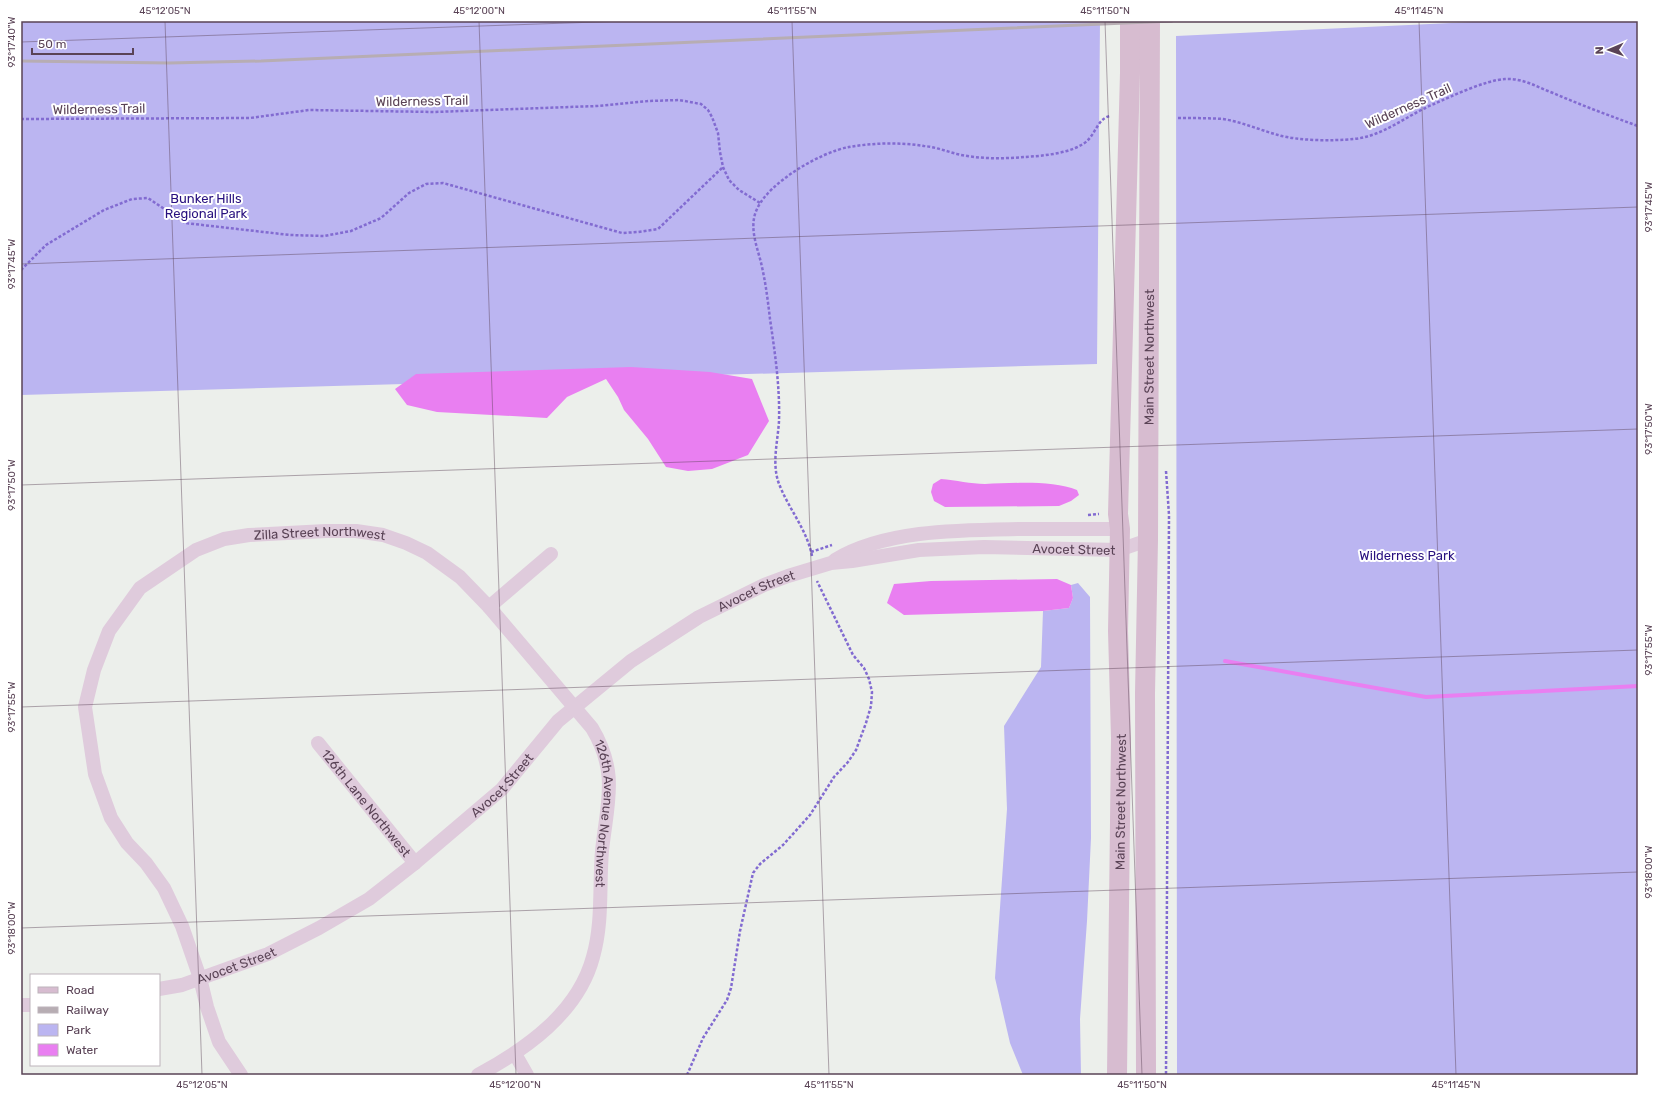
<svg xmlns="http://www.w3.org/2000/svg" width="1659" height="1096" font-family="Rubik,sans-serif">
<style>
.green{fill:#bbb5f1}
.water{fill:#e97ff1}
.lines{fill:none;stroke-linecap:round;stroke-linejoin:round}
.stream{stroke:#e97ff1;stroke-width:4}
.path{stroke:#826bd1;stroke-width:2.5;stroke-dasharray:3 2;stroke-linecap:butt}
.street{stroke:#dfcbdc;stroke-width:14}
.secondary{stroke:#d7bcd0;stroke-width:20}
.rail{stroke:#b7adb3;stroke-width:3}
.ticks{fill:none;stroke:#5a4356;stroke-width:1;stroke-opacity:0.45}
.labels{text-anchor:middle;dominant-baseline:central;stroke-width:4;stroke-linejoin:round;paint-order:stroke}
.street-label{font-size:13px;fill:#5a4356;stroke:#fff}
.park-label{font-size:13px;fill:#28107f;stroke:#fff}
.neatline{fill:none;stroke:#5a4356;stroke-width:1.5}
.ticks-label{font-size:10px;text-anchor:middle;fill:#5a4356}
</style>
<rect width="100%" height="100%" fill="#ecefeb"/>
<path class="green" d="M21,21H1100L1097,364L21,395Z
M1494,21H1638V1075H1177L1176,36Z
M1078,583L1090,597L1091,838L1087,921L1080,1019L1081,1075H1023L1010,1043L995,978L1007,809L1004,726L1041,667L1043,611L1069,608L1073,598L1071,585Z"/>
<path class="water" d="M631,367L710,372L752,379L769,421L748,455L712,469L688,471L666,467L648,439L624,410L618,397L606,379L567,397L547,418L437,412L407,405L395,389L416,374Z
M941,479C956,480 971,484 985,484C1012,483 1053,480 1077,490L1079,495L1071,501L1059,506L945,507L934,501L931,492L933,484Z
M1057,579L1071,585L1073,598L1069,608L1043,611L904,615L887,603L894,584L931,581Z"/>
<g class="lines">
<path class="stream" d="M1225,661L1426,697L1638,686"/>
<path class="path" d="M1178,118C1193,118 1208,118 1223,119C1242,122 1260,130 1278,135C1299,141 1333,141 1354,139C1384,136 1407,115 1434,104C1452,96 1486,80 1505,79C1523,78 1537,87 1553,93C1581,105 1610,116 1638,126
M21,119L250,118L309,110L434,112L597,106L649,101L679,100L701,104L708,110L712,117L718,133L720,152L723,167L729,180L739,190L760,203
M21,270L46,245L104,210L132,199L148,198L185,223L290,235L324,236L351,231L381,218L409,193L426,184L443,183L622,233L638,232L658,229L723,167
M1166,471L1169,515L1166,1075
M1088,515L1099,514
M811,552L832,545
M812,556C807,529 787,507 778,481C772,461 778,440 779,421C780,387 775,353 770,319C768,302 766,285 762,267C758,248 748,228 757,209C769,182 821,152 849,147C873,143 900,142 924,146C935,147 946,151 957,154C978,159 1002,159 1024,157C1043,156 1075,153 1088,140C1096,132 1099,117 1111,116
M687,1075L703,1038L727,1000L731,988L740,931L753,873L760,864L783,845L810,815L834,777L848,762L856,750L866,723L871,706L872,692L869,679L864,668L853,655L817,581"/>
<g class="street">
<path d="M835,560C886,529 964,530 1022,529C1055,529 1087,529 1120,529"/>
<path d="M489,607L551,554"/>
<path id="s1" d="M318,743L415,863"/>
<path id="s2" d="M159,989L182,985L268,954L319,928L369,899L415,863L502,789L558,721L631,661L699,617L764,585L788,576L831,563L852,561L919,550L984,547L1119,550L1148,540"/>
<path d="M21,1005H31"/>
<path d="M515,1054L527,1075"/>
<path id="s3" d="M241,1075L219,1042L207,1007L200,978L182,926L164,888L146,863L127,843L111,818L95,774L85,707L94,670L109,631L140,588L196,550L224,539L249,535L326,531H356L383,535L406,543L427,553L460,577L489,607L592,728C619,773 607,803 602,851C599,886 603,922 593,957C578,1013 526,1049 478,1075"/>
</g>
<g class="secondary">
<path id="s4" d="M1117,1075L1121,738L1118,631L1120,529L1118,514L1130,73V21"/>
<path id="s5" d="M1146,1075L1145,693L1148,540L1150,21"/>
</g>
<path class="rail" d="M21,61L169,63L261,61L1172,21"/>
</g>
<path class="ticks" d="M165,21L202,1075M479,21L516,1075M792,21L829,1075M1105,21L1142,1075M1419,21L1456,1075M21,42L625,21M21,264L1638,207M21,485L1638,429M21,707L1638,650M21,928L1638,872"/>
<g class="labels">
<g class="street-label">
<text transform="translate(422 101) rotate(-1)">Wilderness Trail</text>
<text transform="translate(1408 106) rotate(-24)">Wilderness Trail</text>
<text transform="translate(99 109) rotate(-1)">Wilderness Trail</text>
<text stroke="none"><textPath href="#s5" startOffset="718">Main Street Northwest</textPath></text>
<text stroke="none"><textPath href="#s3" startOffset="733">Zilla Street Northwest</textPath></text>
<text stroke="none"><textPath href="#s2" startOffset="1053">Avocet Street</textPath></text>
<text stroke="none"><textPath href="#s2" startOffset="729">Avocet Street</textPath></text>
<text stroke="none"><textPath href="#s2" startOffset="405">Avocet Street</textPath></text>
<text stroke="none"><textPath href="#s4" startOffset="273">Main Street Northwest</textPath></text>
<text stroke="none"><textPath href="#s1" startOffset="77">126th Lane Northwest</textPath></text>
<text stroke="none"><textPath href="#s3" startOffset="1174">126th Avenue Northwest</textPath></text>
<text stroke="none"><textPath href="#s2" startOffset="81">Avocet Street</textPath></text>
</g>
<g class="park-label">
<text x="206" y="198">Bunker Hills<tspan x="206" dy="15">Regional Park</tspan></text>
<text x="1407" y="555">Wilderness Park</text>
</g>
</g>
<rect width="1659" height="1096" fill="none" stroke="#ffffff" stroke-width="44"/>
<rect x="30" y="974" width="130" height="92" fill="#ffffff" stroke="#bdb4bb"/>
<rect x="38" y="987" width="20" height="6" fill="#d7bcd0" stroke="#bdb4bb"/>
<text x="66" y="994" font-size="12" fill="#5a4356">Road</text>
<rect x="38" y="1007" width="20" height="6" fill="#b7adb3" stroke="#bdb4bb"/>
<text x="66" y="1014" font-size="12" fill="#5a4356">Railway</text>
<rect x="38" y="1024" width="20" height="12" fill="#bbb5f1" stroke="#bdb4bb"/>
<text x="66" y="1034" font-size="12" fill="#5a4356">Park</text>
<rect x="38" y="1044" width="20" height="12" fill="#e97ff1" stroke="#bdb4bb"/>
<text x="66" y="1054" font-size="12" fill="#5a4356">Water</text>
<g transform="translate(1609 50) rotate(268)" stroke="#ffffff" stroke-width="3" paint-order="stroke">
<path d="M0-3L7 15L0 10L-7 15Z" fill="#5a4356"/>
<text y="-6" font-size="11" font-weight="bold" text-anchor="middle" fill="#5a4356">N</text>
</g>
<path d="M32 48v6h101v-6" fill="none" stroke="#5a4356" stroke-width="2"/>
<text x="38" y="48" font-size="12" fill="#5a4356" stroke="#ffffff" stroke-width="3" paint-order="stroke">50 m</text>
<rect x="22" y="22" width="1615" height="1052" class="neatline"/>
<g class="ticks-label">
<text x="165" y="14">45°12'05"N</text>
<text x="479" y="14">45°12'00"N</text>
<text x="792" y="14">45°11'55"N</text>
<text x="1105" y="14">45°11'50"N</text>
<text x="1419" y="14">45°11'45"N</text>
<text transform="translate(11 42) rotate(-90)" y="4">93°17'40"W</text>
<text transform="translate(1648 207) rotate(-90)" y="4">93°17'45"W</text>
<text transform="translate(11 264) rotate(-90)" y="4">93°17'45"W</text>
<text transform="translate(1648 429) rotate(-90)" y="4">93°17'50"W</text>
<text transform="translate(11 485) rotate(-90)" y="4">93°17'50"W</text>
<text transform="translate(1648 650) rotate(-90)" y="4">93°17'55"W</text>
<text transform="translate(11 707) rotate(-90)" y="4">93°17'55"W</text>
<text transform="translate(1648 872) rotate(-90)" y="4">93°18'00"W</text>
<text transform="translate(11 928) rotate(-90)" y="4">93°18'00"W</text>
<text x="202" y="1088">45°12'05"N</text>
<text x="515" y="1088">45°12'00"N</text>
<text x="829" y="1088">45°11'55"N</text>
<text x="1142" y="1088">45°11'50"N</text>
<text x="1456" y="1088">45°11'45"N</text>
</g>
</svg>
